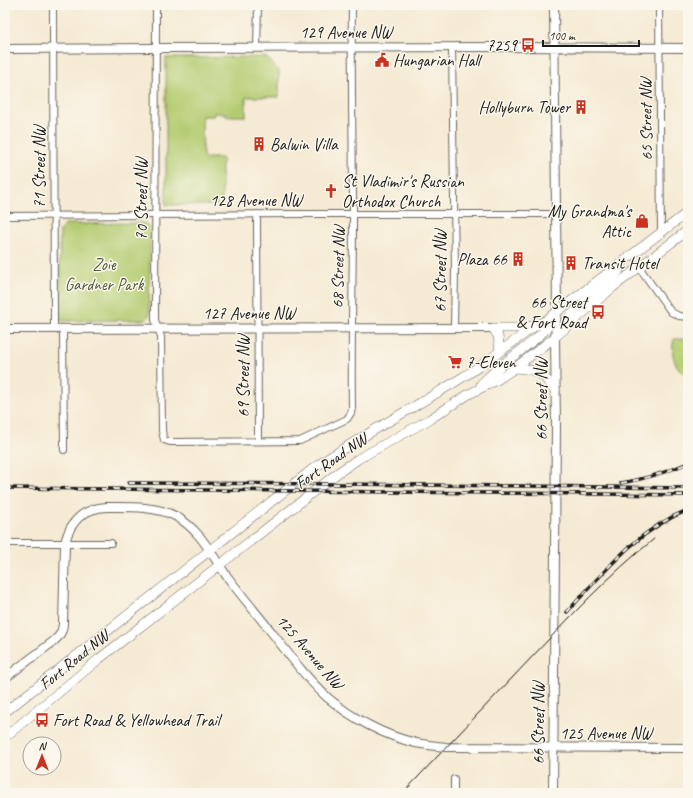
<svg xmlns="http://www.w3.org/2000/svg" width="693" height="798" font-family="Caveat,sans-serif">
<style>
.green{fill:#b4cc71;stroke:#687446}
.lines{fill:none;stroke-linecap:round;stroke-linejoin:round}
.street-casing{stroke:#68645c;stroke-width:8}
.secondary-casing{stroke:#68645c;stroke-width:10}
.primary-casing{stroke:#68645c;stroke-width:10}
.street{stroke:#fff;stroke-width:6}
.secondary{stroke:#fff;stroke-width:8}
.primary{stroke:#fff;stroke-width:9}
.tram{stroke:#1c1c1c;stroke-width:1}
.rail-casing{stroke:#1c1c1c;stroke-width:3.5}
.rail{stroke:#fbf7ec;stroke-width:2;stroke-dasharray:6;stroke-linecap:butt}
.labels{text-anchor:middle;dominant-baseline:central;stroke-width:3;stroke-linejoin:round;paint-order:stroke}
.street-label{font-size:17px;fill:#1c1c1c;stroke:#fbf7ec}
.poi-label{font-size:17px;fill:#1c1c1c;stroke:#fbf7ec;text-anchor:start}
.park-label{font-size:17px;fill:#515a3a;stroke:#fbf7ec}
</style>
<rect width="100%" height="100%" fill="#fbf7ec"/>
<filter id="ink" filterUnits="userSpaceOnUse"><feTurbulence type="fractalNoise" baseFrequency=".025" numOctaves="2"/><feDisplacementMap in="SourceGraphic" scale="8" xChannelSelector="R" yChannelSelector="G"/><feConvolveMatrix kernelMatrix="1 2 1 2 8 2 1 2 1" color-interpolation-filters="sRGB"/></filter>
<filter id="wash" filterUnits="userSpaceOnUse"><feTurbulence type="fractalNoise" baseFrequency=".012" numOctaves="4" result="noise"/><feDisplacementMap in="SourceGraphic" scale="16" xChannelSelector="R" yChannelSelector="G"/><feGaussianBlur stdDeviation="0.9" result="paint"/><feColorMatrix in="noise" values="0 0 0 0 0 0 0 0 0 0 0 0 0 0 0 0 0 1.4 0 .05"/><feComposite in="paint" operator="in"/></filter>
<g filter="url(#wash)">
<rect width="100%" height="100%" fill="#f5ead3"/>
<path class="green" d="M266,57L279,71V97H246V116H226V113H214V116H202L203,158H222V205H166V58Z
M144,223L150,227L149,317L146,320L61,321L59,317L60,231L65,224Z
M674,339H688V376C674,368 670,354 674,339Z"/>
</g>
<g filter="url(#ink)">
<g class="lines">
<defs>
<path id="street" d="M53,5L54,329
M156,5L155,320L161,337L162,431L164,440L170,442L300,441L347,419L351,413L352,408C351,344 353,279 353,214C353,145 351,75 352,5
M659,5L661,232
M452,47L455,271L454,327
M257,48L258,5
M257,214L258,441
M5,216L304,214H556
M639,267L671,312L679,316L688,317
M63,328L64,450
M5,543H111
M454,793V779"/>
<path id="secondary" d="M5,49L155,48L504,47L688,48
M5,329L493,328
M5,678L54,641L59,636L62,630L63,624L65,543C70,521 84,508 107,507C130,507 155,506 175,516C200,529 211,554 226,575C241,595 257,614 273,634C290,656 307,679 328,698C353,719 385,736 416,743C426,745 436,746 446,747L688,748
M553,793L556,428L555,337L557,311L554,5"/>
<path id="primary" d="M566,321L576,310L619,271
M493,328H516L534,326
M493,328L498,336L500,351
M515,368C536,369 542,372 555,390
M481,384C489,376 498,368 507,361C524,347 546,335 556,314
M5,712L314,468C362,435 414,408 463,377C488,362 511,343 535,326L545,321L688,212
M5,737L99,659L339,472L358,459L430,419L469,394L497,380L515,368L555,337L612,288L688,230"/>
</defs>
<use href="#street" class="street-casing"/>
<use href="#secondary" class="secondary-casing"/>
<use href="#primary" class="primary-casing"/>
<use href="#street" class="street"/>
<use href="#secondary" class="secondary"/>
<use href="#primary" class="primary"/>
<path class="tram" d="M403,793C445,748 488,704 530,659C570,617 609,575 654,539"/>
<defs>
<path id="rail" d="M129,483L342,484L688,488
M621,483C645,479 667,472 688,463
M5,488L688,495
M567,612C603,573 638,529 688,510"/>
</defs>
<use href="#rail" class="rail-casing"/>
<use href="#rail" class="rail"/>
</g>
</g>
<defs>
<symbol id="bus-bare" viewBox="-9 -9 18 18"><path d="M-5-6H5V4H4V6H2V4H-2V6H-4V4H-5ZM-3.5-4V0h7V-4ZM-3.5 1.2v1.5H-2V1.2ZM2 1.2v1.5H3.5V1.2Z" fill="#c8321e" stroke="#fbf7ec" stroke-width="2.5" paint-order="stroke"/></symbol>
<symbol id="civic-bare" viewBox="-9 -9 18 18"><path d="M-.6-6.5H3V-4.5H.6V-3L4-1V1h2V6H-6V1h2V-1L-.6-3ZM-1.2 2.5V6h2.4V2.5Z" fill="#c8321e" stroke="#fbf7ec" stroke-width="2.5" paint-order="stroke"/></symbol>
<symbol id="building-bare" viewBox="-9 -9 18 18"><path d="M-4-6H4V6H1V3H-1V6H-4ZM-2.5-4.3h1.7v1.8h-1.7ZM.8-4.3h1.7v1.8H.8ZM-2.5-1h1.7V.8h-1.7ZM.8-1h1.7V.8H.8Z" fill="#c8321e" stroke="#fbf7ec" stroke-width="2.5" paint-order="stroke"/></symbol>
<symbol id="church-bare" viewBox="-9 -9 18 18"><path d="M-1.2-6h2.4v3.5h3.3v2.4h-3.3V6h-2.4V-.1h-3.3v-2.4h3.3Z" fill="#c8321e" stroke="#fbf7ec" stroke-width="2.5" paint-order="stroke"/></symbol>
<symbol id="shop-bare" viewBox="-9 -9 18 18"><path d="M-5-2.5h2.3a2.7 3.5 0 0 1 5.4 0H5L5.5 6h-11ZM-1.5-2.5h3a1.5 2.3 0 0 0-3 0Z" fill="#c8321e" stroke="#fbf7ec" stroke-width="2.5" paint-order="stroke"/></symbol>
<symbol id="supermarket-bare" viewBox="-9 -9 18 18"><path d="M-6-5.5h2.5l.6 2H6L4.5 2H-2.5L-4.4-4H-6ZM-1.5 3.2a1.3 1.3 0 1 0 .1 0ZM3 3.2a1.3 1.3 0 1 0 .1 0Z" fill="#c8321e" stroke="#fbf7ec" stroke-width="2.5" paint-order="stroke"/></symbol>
</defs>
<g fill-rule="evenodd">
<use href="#bus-bare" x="518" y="35" width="20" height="20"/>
<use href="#civic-bare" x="372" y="50" width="20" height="20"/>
<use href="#building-bare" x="571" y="97" width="20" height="20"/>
<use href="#building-bare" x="249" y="134" width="20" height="20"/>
<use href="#church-bare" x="321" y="181" width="20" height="20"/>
<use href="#shop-bare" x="632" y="211" width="20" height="20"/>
<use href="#building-bare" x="508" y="249" width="20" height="20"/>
<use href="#building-bare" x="561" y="253" width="20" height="20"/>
<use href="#bus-bare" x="588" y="302" width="20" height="20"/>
<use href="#supermarket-bare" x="445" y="352" width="20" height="20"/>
<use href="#bus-bare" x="32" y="710" width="20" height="20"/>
</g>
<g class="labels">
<g class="street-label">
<text x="346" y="32">129 Avenue NW</text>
<text transform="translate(646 119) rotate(-91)">65 Street NW</text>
<text transform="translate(39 167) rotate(-90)">71 Street NW</text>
<text transform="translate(141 199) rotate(-90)">70 Street NW</text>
<text x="256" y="200">128 Avenue NW</text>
<text transform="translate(338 267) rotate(-89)">68 Street NW</text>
<text transform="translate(440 271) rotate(-90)">67 Street NW</text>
<text x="249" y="313">127 Avenue NW</text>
<text transform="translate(243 376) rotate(-90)">69 Street NW</text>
<text transform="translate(541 399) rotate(-90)">66 Street NW</text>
<text transform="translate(331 461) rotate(-35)">Fort Road NW</text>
<text transform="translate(310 652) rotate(49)">125 Avenue NW</text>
<text transform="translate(74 660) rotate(-39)">Fort Road NW</text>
<text transform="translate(538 723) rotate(-90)">66 Street NW</text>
<text x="606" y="733">125 Avenue NW</text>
</g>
<g class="poi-label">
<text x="517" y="45" text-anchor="end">7259</text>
<text x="393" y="60">Hungarian Hall</text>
<text x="570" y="107" text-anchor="end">Hollyburn Tower</text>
<text x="270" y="144">Balwin Villa</text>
<text x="342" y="181">St Vladimir's Russian<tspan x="342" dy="20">Orthodox Church</tspan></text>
<text x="631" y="211" text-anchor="end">My Grandma's<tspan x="631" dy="20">Attic</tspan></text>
<text x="507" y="259" text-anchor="end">Plaza 66</text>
<text x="582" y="263">Transit Hotel</text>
<text x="587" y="302" text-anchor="end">66 Street<tspan x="587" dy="20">&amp; Fort Road</tspan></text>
<text x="466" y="362">7-Eleven</text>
<text x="53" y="720">Fort Road &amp; Yellowhead Trail</text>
</g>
<g class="park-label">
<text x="104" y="264">Zoie<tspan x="104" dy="20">Gardner Park</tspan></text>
</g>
</g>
<rect width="693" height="798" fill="none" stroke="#fbf7ec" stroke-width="20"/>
<g transform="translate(42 756)"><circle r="19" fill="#fbf7ec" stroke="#a29f99"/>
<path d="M0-3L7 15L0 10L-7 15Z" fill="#c8321e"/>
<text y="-6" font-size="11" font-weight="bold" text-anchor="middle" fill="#1c1c1c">N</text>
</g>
<path d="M543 40v6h96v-6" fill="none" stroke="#1c1c1c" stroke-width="2"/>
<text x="549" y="40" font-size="12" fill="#1c1c1c" stroke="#fbf7ec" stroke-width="3" paint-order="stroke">100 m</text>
</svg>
